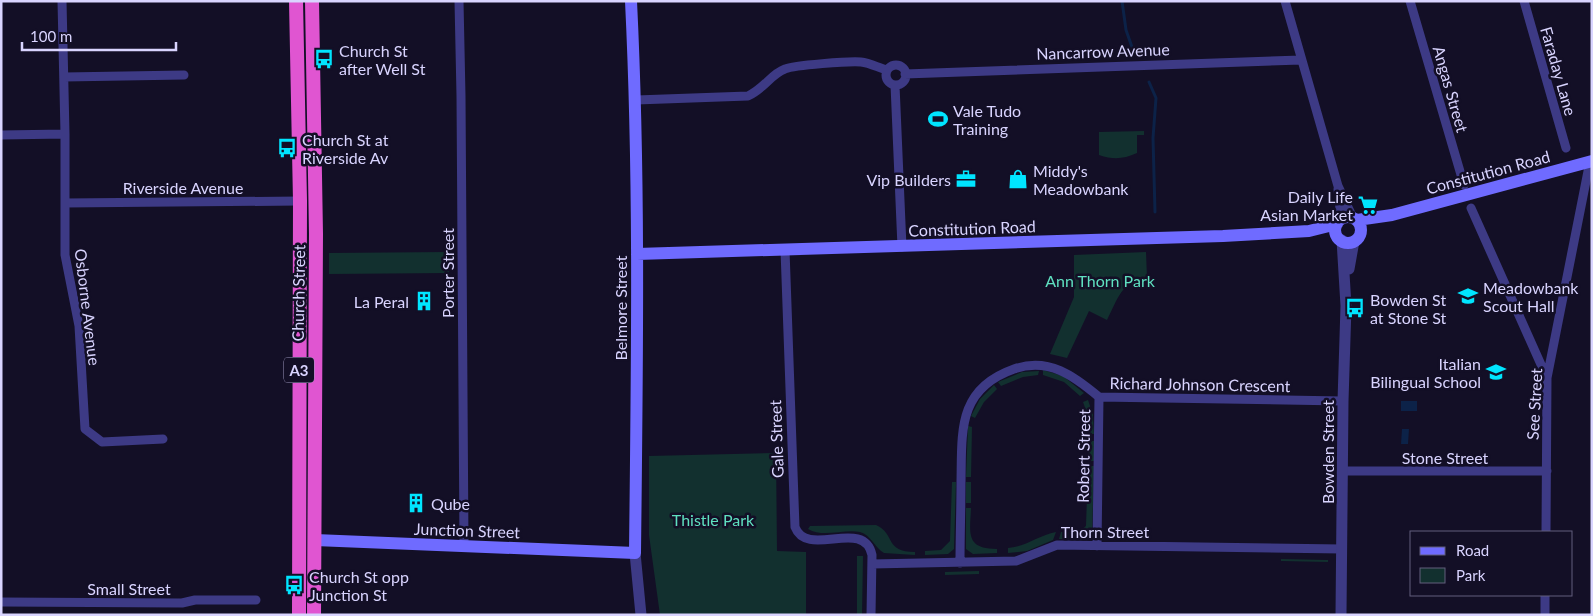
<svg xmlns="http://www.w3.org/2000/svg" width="1593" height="616" font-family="Lato,sans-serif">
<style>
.green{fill:#12302f}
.water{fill:#0c2248}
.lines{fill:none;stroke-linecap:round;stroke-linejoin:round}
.stream{stroke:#0c2248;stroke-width:3}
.minor{stroke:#3d3a85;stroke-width:9}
.tertiary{stroke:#3d3a85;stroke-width:11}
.secondary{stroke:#6f6bff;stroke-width:12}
.trunk{stroke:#e055d1;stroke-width:14}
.labels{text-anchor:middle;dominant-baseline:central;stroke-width:5;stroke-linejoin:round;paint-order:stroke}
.shield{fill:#130f26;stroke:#9e99be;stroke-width:1}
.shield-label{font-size:15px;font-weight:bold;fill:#d9d4ff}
.poi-label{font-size:16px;fill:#d9d4ff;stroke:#130f26;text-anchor:start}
.street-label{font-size:16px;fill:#d9d4ff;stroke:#130f26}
.park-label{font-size:16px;fill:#5fe0c0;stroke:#130f26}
</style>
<rect width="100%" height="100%" fill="#130f26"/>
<path class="green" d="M1144,131V135H1137V153C1123,159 1114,160 1099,155V132Z
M448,252L449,273L329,274V253Z
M1146,252L1147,278C1121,281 1118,299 1107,320L1089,311L1067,358L1050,354L1074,297V255Z
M1043,370L1063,376L1084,393L1080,396L1064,382L1043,375Z
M1039,371L1038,375L1023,377L1001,386L998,382L1022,372Z
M994,385L997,389L984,402L975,418L971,416L980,399Z
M1088,400L1093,415L1094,434H1089L1088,416L1083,402Z
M968,426L972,427L971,477H966Z
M1089,441H1094V461H1088Z
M776,453L777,551L806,552V615H660L649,535V456Z
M1088,466H1094L1092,536L1086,540L1059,539L1061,532H1078L1086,526Z
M952,482H956L954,549L948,554L925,555V551L941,550L950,541Z
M966,482H971V503H966Z
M966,508H971C970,533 965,549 997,549V553L973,554L966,549Z
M876,525C896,534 884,552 915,552V555L884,553C875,548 871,535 860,532C843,529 823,538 808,529L810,526Z
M1056,532L1053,540L1027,551L1008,553V548C1026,547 1039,535 1056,532Z
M857,556H863L862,615H857Z
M1281,559L1328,560V562L1281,561Z
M979,571V574L945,575V572Z"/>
<path class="water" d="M1401,401H1417V411H1401Z
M1402,429H1409L1408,444H1401Z"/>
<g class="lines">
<path class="stream" d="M1122,1L1126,30L1133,50
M1149,82L1156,98L1153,138L1155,212"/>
<path class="minor" d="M62,1L65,134V255L79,326L85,429L102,442L163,439
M459,1L461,96L464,545
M1285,1L1338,186L1353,218
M1410,1L1464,185
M1524,1L1566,148
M886 75a10 10 0 1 1 20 0a10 10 0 1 1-20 0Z
M905,74L1301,60
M64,77L184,75
M895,85L902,247
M636,100L748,96C765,88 771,74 785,69C794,65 850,61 861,62C870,63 879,68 887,70
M1,135L65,134
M1338,189L1341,219
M65,203L300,201
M1471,208L1547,378
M785,250L795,527C807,559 864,517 872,555L871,615
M1344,471H1547
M1546,532L1547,378L1590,161
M1097,546L1099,397
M960,563C960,536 961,509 961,482C962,432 957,389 1014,369C1049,357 1074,376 1099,397L1343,401
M872,564L1016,561L1057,545L1342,549
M1,602L182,603L195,600H256
M1545,615V595"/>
<path class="tertiary" d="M1349,269L1354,241
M635,553L641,615
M1341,615L1343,401L1346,306L1342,240"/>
<path class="secondary" d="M1335 230a13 13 0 1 1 26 0a13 13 0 1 1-26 0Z
M1357,220L1392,215L1592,161
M637,254L1223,236L1309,231L1337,224
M315,540L635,553C637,369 640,185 631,1"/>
<path class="trunk" d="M296,1L300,201L299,615
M312,1L316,234L314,615"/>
</g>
<defs>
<symbol id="bus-bare" viewBox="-9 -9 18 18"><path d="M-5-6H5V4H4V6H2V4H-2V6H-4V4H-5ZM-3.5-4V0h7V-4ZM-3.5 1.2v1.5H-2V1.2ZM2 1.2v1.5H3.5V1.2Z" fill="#00e5ff" stroke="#130f26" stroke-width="2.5" paint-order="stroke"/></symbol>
<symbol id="stadium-bare" viewBox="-9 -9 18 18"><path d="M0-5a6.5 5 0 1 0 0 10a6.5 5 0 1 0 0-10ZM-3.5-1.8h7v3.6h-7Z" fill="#00e5ff" stroke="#130f26" stroke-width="2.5" paint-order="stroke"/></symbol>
<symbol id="office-bare" viewBox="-9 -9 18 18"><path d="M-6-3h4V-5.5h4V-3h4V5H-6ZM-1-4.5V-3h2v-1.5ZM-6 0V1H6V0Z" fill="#00e5ff" stroke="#130f26" stroke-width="2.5" paint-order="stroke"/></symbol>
<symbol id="shop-bare" viewBox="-9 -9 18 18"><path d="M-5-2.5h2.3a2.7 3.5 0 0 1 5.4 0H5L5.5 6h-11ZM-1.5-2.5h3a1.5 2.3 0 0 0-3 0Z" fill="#00e5ff" stroke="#130f26" stroke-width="2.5" paint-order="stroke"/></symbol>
<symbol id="supermarket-bare" viewBox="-9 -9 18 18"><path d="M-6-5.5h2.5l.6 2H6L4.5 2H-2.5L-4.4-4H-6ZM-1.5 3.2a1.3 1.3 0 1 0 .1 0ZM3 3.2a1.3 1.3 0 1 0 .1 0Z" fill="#00e5ff" stroke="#130f26" stroke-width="2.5" paint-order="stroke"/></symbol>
<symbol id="school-bare" viewBox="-9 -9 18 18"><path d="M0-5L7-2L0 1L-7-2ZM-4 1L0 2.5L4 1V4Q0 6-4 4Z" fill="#00e5ff" stroke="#130f26" stroke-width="2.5" paint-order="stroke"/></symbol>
<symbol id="building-bare" viewBox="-9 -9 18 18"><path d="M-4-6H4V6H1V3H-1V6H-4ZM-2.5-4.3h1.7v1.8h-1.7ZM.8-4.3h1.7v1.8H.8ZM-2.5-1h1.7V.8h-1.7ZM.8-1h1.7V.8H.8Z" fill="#00e5ff" stroke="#130f26" stroke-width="2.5" paint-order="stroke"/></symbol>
</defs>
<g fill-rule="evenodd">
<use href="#bus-bare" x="310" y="45" width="28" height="28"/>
<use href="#stadium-bare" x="924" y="105" width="28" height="28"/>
<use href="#bus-bare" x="273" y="134" width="28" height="28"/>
<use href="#office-bare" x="952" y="165" width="28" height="28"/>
<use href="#shop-bare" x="1004" y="165" width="28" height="28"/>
<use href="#supermarket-bare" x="1354" y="191" width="28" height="28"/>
<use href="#school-bare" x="1454" y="282" width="28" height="28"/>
<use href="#building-bare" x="410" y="287" width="28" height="28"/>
<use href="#bus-bare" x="1341" y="294" width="28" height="28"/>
<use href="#school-bare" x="1482" y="358" width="28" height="28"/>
<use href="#building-bare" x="402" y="489" width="28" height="28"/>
<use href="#bus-bare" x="280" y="571" width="28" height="28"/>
</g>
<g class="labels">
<rect class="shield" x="284" y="357.5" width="30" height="25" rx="4"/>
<g class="shield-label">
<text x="299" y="370">A3</text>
</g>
<g class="poi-label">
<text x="339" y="50">Church St<tspan x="339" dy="18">after Well St</tspan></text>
<text x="953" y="110">Vale Tudo<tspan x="953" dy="18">Training</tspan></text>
<text x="302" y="139">Church St at<tspan x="302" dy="18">Riverside Av</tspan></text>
<text x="1033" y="170">Middy's<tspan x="1033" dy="18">Meadowbank</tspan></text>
<text x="951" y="179" text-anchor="end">Vip Builders</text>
<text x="1353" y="196" text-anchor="end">Daily Life<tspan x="1353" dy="18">Asian Market</tspan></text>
<text x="1483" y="287">Meadowbank<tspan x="1483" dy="18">Scout Hall</tspan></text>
<text x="1370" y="299">Bowden St<tspan x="1370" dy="18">at Stone St</tspan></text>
<text x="409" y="301" text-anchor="end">La Peral</text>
<text x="1481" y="363" text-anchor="end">Italian<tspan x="1481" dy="18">Bilingual School</tspan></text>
<text x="431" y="503">Qube</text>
<text x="309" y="576">Church St opp<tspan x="309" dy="18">Junction St</tspan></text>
</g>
<g class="street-label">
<text transform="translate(1103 51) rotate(-2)">Nancarrow Avenue</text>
<text transform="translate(1559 71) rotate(74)">Faraday Lane</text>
<text transform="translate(1451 89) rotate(74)">Angas Street</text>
<text transform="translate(1488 172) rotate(-15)">Constitution Road</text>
<text x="183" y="187">Riverside Avenue</text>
<text transform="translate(972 228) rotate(-2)">Constitution Road</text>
<text transform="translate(447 273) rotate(-90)">Porter Street</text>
<text transform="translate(298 293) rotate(-89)">Church Street</text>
<text transform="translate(88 307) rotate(83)">Osborne Avenue</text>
<text transform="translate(620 308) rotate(-90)">Belmore Street</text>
<text transform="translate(1200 384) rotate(1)">Richard Johnson Crescent</text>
<text transform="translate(1534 404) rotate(-87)">See Street</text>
<text transform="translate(776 439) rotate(-92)">Gale Street</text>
<text transform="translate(1327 452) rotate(-90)">Bowden Street</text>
<text transform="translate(1083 456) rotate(-89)">Robert Street</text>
<text x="1445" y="457">Stone Street</text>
<text transform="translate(467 530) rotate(2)">Junction Street</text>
<text x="1105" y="531">Thorn Street</text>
<text x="129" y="588">Small Street</text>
</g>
<g class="park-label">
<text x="1100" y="280">Ann Thorn Park</text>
<text x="713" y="519">Thistle Park</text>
</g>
</g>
<rect width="1593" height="616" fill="none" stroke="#d9d4ff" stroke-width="5"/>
<rect x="1410" y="531" width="162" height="65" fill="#130f26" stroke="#625e7d"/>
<rect x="1420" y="547" width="25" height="8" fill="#6f6bff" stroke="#625e7d"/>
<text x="1456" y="556" font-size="15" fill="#d9d4ff">Road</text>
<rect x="1420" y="568" width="25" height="15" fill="#12302f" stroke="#625e7d"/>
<text x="1456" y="581" font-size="15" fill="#d9d4ff">Park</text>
<path d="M22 42v8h154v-8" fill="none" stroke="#d9d4ff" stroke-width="2.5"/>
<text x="30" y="42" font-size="15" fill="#d9d4ff" stroke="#130f26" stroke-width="4" paint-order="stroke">100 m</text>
</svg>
